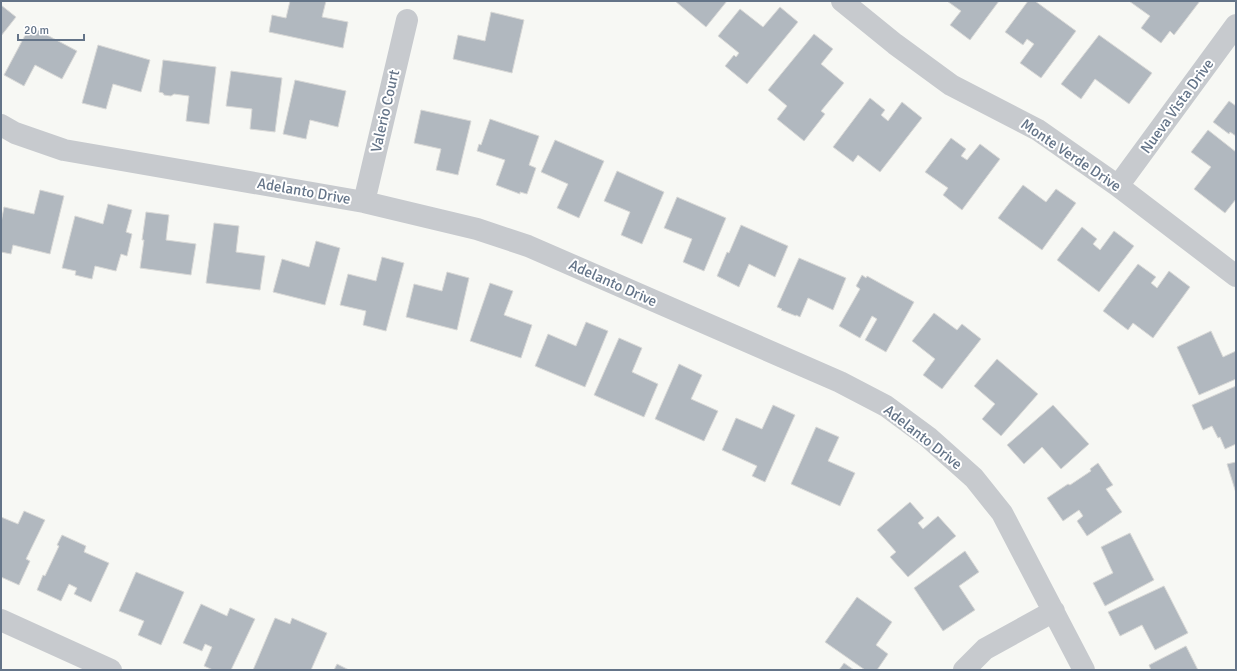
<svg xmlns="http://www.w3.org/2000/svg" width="1237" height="671" font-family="Signika,sans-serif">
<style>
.building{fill:#b1b8bf;stroke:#d9d9d7}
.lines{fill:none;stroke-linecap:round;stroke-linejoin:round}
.minor{stroke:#c7cace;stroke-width:22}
.labels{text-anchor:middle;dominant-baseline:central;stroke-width:4;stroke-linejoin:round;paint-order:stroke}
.street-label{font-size:15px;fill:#647488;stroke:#fff}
</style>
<rect width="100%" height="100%" fill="#f7f8f4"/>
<path class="building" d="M290,1H326L322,17L348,22L343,48L269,32L272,15L286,18Z
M675,1H727L706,27Z
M947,1H999L970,40L950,25L961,11Z
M1028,1H1035L1076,31L1041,78L1020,63L1034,44L1027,39L1023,45L1005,32Z
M1129,1H1200L1174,35L1170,31L1161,43L1141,28L1150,16Z
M1,5L16,17L1,36Z
M780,7L798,22L747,84L725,66L734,55L736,57L739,53L718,36L740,9L763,27Z
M491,12L524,20L512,73L453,59L458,35L485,41Z
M30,26L77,51L62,79L35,65L24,86L4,75Z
M814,34L833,49L821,64L844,83L821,111L825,114L804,141L777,119L787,106L768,90Z
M1099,35L1152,73L1129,104L1095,79L1081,99L1061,84Z
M98,45L150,60L141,92L113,84L106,109L82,103Z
M163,60L216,67L209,124L186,121L189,96L174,94L171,96L164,95L163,93L159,92Z
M231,71L282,78L275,132L250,129L252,109L226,106Z
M295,80L346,91L338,127L310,120L306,139L283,134Z
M870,98L885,110L881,115L888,121L902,102L922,118L880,172L858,155L853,162L833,147Z
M1229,101L1236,106V136L1230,132L1229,134L1213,122Z
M421,110L471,121L458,175L436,170L441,149L414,143Z
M490,119L539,136L529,165L536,168L527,194L520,192V194L496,185L505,160L477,151L479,144L481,145Z
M1208,130L1236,152V199L1225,213L1194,189L1211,167L1191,152Z
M951,138L966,149L961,156L967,160L980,144L1000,159L962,210L943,195L948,188L925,172Z
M555,140L604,161L579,218L557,208L568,184L541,172Z
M617,171L664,192L642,244L621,235L630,212L604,201Z
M1023,185L1046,202L1056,189L1076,203L1042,250L998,218Z
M40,190L64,196L50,254L13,245L11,254L1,252V223L4,207L34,214Z
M677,197L726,218L704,271L683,262L692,239L664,228Z
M108,204L132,210L126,232L132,234L127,256L121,254L116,271L95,266L92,279L75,275L76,271L62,268L75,216L103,224Z
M146,212L169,215L166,240L196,244L191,275L140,268L144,240H142Z
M214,223L239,226L236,252L265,256L260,290L206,283Z
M741,225L788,246L775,277L749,264L739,287L717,276L727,252L729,253Z
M1082,227L1097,239L1093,244L1100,250L1114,231L1134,246L1099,292L1057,260Z
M316,241L340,248L325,305L273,292L282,259L309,267Z
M382,257L404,263L386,331L363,325L366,311L340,305L348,274L376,281Z
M799,258L846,278L833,310L808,298L800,317L796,315V316L781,310L782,309L777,307Z
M1138,264L1156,277L1151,283L1157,288L1169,271L1190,287L1153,338L1133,323L1128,330L1103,311Z
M447,272L469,278L457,330L406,317L414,284L442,291Z
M862,275L866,278L867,276L914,302L886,352L865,340L877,319L872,316L860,338L839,326L860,289L856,286Z
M490,283L513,291L504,315L532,325L521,358L470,341Z
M934,313L957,330L962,324L981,339L942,389L923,375L935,359L912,341Z
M586,322L608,331L585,387L535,366L548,334L576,346Z
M1211,331L1223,357L1236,351V379L1199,395L1177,347Z
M619,338L642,348L632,372L658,384L644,417L594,395Z
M997,359L1038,394L1001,436L982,419L995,404L974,386Z
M679,364L702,375L691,399L718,411L704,441L655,419Z
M1236,386V444L1225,449L1220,437L1218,438L1212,426L1203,430L1192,405Z
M773,405L795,415L765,482L752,476L757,466L722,450L736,418L762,429Z
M1053,405L1089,444L1061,469L1042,447L1024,464L1007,445Z
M816,427L839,437L828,461L855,473L840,506L791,484Z
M1236,462V493L1227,464Z
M1098,463L1113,485L1106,489L1122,512L1087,536L1077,521L1083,516L1079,510L1063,521L1047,498L1068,484L1070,485L1091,471L1090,469Z
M910,502L924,518L918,523L923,529L938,516L956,536L908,577L890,557L896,552L877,530Z
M24,511L45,520L26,559L30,561L19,585L1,577V517L18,524Z
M1130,533L1154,580L1105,606L1093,583L1113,573L1101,547Z
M62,535L86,546L84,552L109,563L91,602L74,594L77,588L69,584L61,601L37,590L43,575L45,576L59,546L57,545Z
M965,551L979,572L959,586L975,610L943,631L914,588Z
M136,572L184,592L161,645L138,635L144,621L119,611Z
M1164,586L1188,633L1155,650L1142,625L1120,636L1108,612Z
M857,597L892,622L876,645L888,654L877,670H865L825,642Z
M201,604L227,616L230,608L255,619L231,670H213L204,666L212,647L205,644L202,651L183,643Z
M275,618L290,624L292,618L327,633L311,670H253Z
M1186,646L1198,670H1151L1149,665Z
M844,663L854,670H839Z
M337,664L349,670H334Z"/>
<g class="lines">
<path class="minor" d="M842,1L895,44L951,85L1038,130L1118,186L1236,276
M1,125L15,133L64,150L364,202L477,229L528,246L840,382L886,406L928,437L974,478L1002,513L1084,670
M1118,186L1236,25
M364,202L407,20
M1,620L111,670
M964,670L985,649L1054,611"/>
</g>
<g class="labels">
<g class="street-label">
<text transform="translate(1177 106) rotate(-54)">Nueva Vista Drive</text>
<text transform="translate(385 111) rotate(-77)">Valerio Court</text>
<text transform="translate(1071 155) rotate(34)">Monte Verde Drive</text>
<text transform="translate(304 191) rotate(10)">Adelanto Drive</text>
<text transform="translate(613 283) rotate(24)">Adelanto Drive</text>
<text transform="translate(923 437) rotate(38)">Adelanto Drive</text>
</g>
</g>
<rect width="1237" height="671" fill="none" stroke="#647488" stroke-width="4"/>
<path d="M18 34v6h66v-6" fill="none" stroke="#647488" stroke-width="2"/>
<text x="24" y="34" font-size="12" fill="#647488" stroke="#ffffff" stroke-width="3" paint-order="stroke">20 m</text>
</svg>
